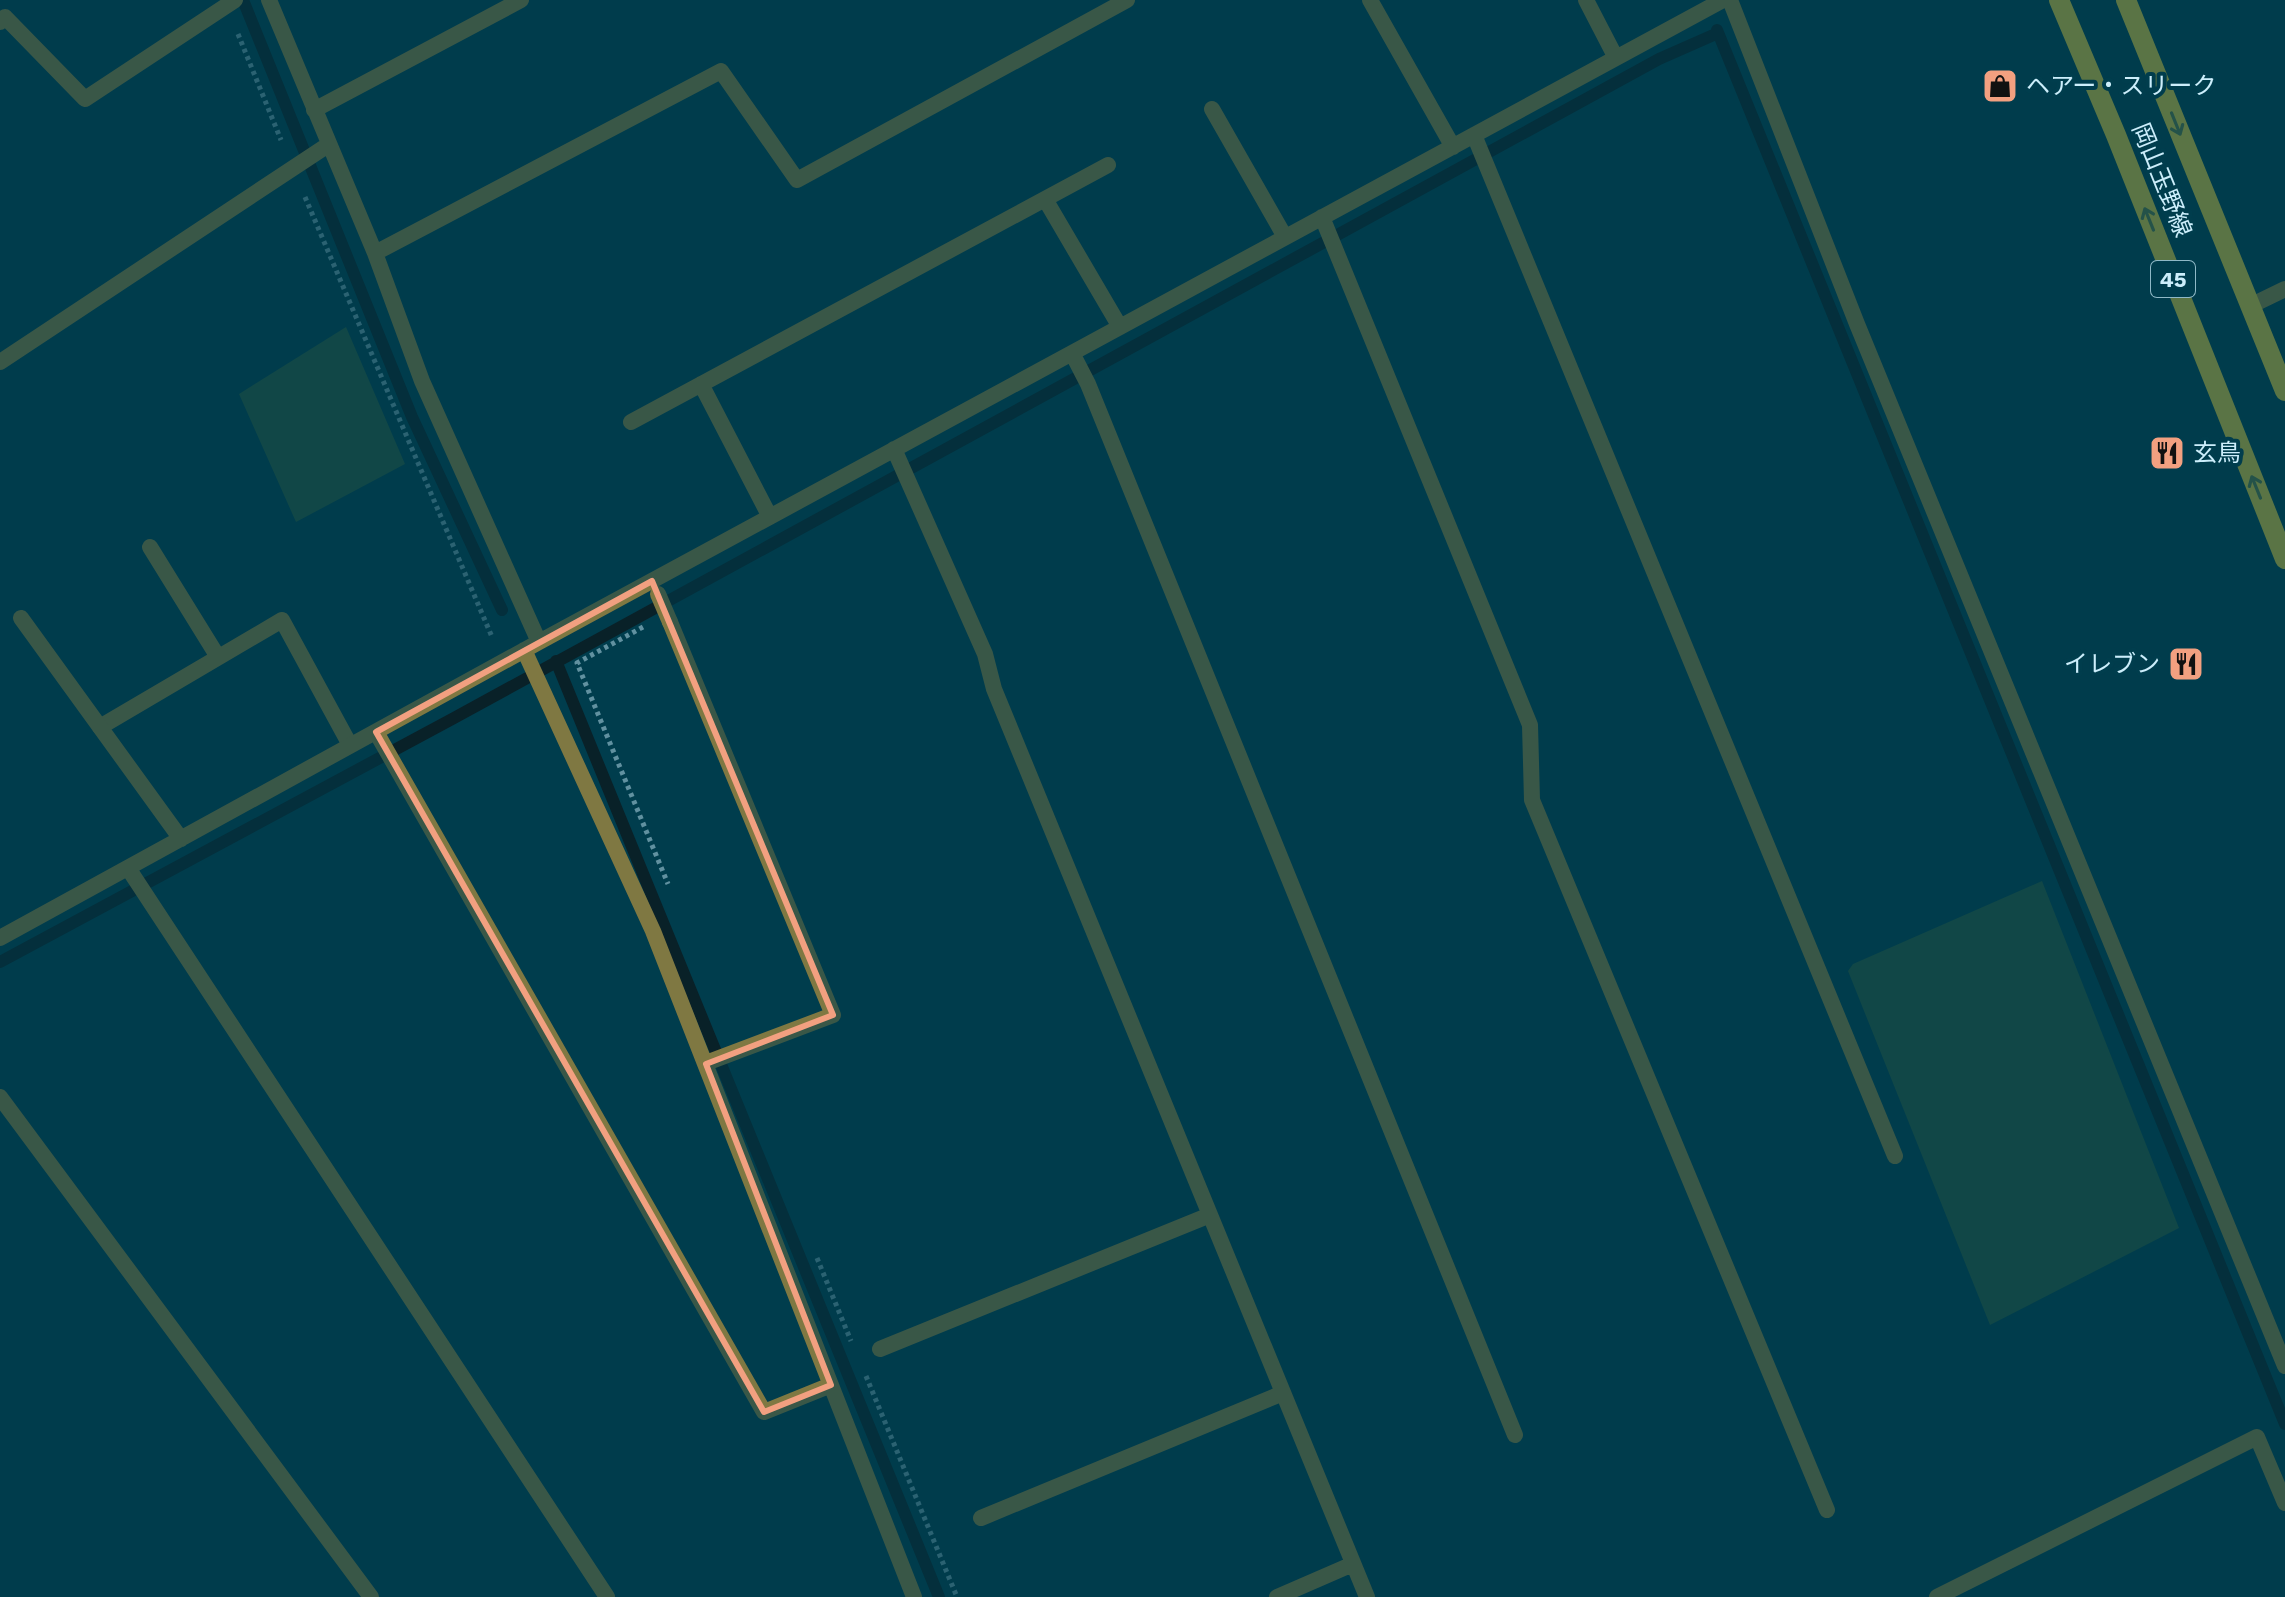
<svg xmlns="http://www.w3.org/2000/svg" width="2285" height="1597" font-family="'Work Sans','Noto Sans JP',sans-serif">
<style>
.green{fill:#275540}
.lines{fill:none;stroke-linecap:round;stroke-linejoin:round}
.stream{stroke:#092128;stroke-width:12}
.path{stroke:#6191a0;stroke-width:5;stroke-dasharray:4 4;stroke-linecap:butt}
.lane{stroke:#7f7842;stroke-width:16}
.street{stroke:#7f7842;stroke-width:16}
.primary{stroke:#c7b83c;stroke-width:20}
.street-bridge{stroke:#7f7842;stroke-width:16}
.oneway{stroke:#506e46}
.marked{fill:none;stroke:#f2a080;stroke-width:6;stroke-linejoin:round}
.labels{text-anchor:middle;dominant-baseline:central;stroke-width:8;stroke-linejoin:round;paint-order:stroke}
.shield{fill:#003d4d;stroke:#8fb9c7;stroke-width:2}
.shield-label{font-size:22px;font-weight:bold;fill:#cceefb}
.poi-label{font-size:24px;fill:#cceefb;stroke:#003d4d;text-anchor:start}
.street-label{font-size:24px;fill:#cceefb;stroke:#003d4d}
</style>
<rect width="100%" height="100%" fill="#003d4d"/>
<path class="green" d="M346,327L405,464L296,522L239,394Z
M2042,881L2179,1228L1990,1325L1848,971L1853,964Z"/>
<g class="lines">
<path class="stream" d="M243,0L412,417L502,610
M1717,30L2285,1424
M556,661L939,1597
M0,962L454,718L1659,59L1718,33"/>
<path class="path" d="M238,34L281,140
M305,197L492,637
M643,627L577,663L668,884
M817,1258L851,1341
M866,1376L957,1597"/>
<path class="lane" d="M150,547L218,657
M100,727L282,620L350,745"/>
<path class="street" d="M269,0L375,253L422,381L539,642
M1370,0L1453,147
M1586,0L1616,58
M1730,0L1857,324L2285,1366
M0,22L5,17L85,99L235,0
M1212,109L1285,237
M314,110L521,0
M1474,135L1895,1156
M1045,199L1120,327
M1322,217L1530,725L1532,800L1827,1510
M375,253L721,71L797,180L1127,0
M2250,306L2285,289
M1072,353L1088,384L1515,1435
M0,362L328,145
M701,384L770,517
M631,422L1108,165
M894,449L985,654L994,689L1367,1597
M21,618L181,839
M670,622L833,1015L706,1063
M524,650L653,931L914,1597
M376,732L764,1412L831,1385
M128,868L607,1597
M0,938L539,642L1723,0
M0,1097L371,1597
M880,1349L1210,1215
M981,1518L1283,1393
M1277,1597L1353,1564
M1937,1597L2257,1437L2285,1503"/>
<path class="primary" d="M2059,0L2116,135L2285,559
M2126,0L2285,391"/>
<path class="street-bridge" d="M658,594L670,622"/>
</g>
<defs><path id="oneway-shaft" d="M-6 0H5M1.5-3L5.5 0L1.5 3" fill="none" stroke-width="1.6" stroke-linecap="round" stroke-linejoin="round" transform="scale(2)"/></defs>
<g class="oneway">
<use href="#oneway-shaft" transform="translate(2176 124) rotate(68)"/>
<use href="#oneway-shaft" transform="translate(2149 219) rotate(-112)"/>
<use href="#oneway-shaft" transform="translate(2256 487) rotate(-112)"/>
</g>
<path d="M0 0H2285V1597H0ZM652,581L833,1015L706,1064L831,1385L764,1412L376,732Z" fill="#003d4d" fill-opacity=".55" fill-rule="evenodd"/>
<path class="marked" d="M652,581L833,1015L706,1064L831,1385L764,1412L376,732Z"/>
<defs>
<symbol id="shop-square" viewBox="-11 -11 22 22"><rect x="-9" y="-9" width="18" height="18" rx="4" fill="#f2a080" stroke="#003d4d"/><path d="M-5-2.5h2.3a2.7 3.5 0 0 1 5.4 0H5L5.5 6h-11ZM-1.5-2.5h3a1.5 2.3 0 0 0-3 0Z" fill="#111"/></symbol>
<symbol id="restaurant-square" viewBox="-11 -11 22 22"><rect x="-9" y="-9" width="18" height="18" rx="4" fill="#f2a080" stroke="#003d4d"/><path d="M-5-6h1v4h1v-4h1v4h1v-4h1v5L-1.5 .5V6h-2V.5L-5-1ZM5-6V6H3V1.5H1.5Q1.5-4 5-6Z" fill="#111"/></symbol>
</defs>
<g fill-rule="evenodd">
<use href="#shop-square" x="1980" y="66" width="40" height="40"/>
<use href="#restaurant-square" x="2147" y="433" width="40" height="40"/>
<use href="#restaurant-square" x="2166" y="644" width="40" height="40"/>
</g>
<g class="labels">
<rect class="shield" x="2151" y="261" width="44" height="36" rx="6"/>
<g class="shield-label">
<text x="2173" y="279">45</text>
</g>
<g class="poi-label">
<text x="2026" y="86">ヘアー・スリーク</text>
<text x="2193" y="453">玄鳥</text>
<text x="2160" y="664" text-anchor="end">イレブン</text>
</g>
<g class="street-label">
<text transform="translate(2162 180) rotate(68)">岡山玉野線</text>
</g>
</g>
</svg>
